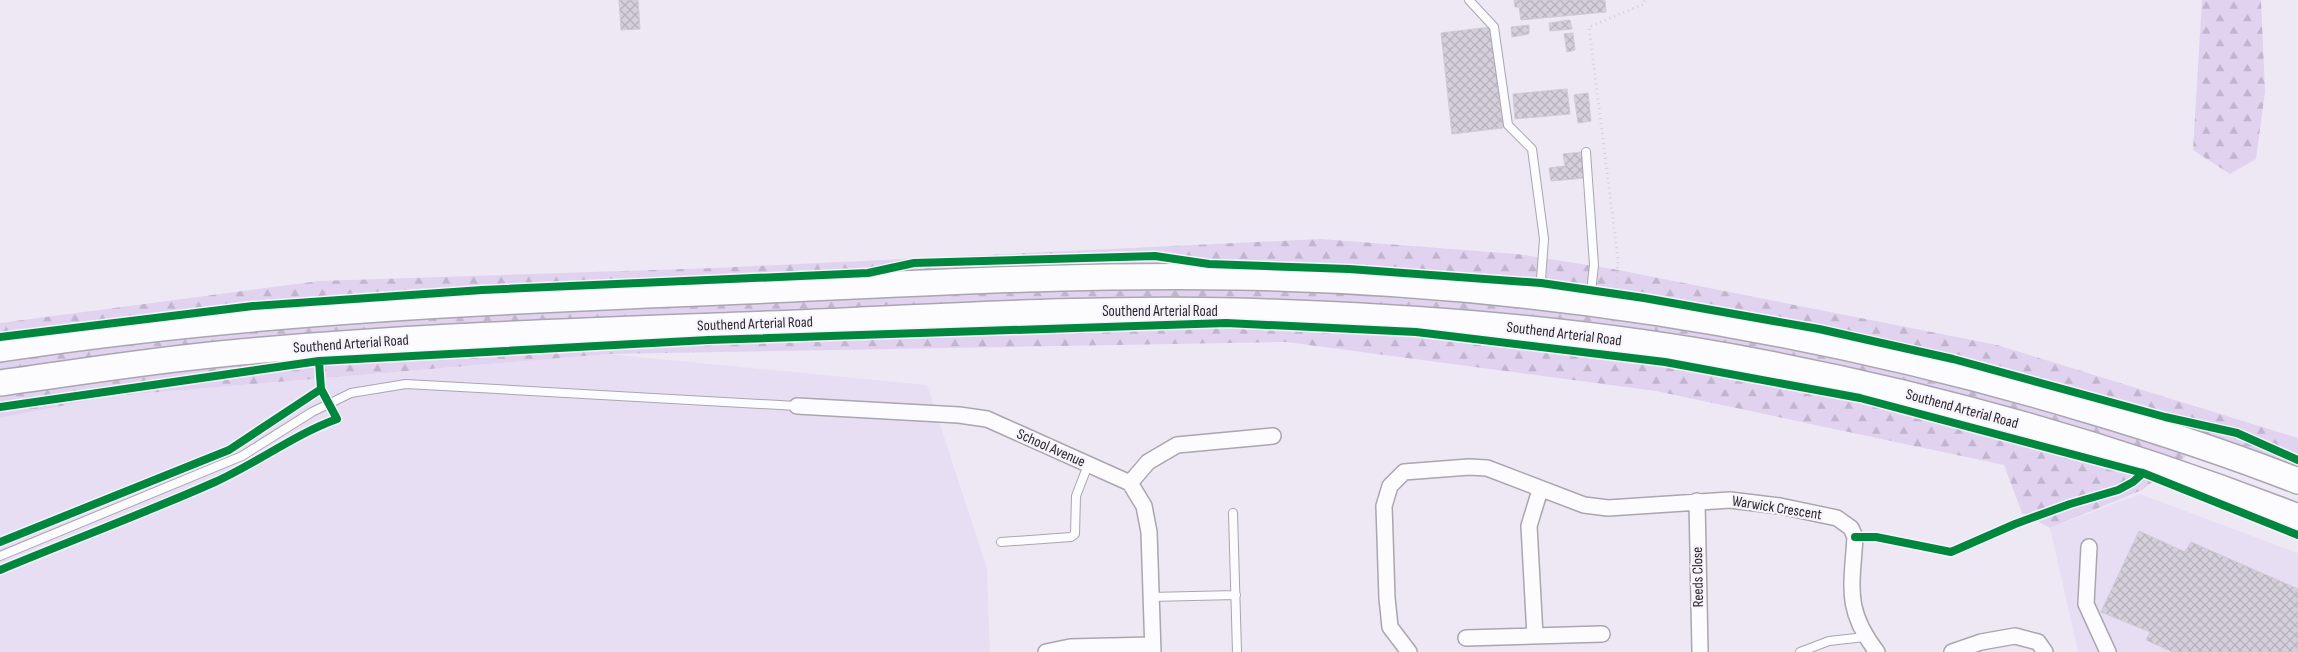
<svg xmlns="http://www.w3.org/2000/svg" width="2298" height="652" font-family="'Sofia Sans Condensed',sans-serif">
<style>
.built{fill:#e8def4}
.forest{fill:url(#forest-firs)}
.building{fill:url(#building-cross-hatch);stroke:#cfcad4}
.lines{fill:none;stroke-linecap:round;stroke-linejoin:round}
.service-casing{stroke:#aaa5af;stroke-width:10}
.minor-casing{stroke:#aaa5af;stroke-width:18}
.trunk-casing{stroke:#aaa5af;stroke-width:28}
.path{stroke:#d2d0d4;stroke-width:3;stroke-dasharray:1 4;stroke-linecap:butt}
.service{stroke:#fcfcfe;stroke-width:8}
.minor{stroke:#fcfcfe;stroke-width:15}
.trunk{stroke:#fcfcfe;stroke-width:25}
.cycleway-casing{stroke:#f7f3fc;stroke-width:11}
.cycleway{stroke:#00873e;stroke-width:8}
.labels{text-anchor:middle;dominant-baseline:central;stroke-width:4.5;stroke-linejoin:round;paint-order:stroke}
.street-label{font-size:15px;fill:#2a262e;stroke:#f7f3fc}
</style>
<defs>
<pattern id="forest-firs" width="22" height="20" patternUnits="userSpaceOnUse" patternTransform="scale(1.25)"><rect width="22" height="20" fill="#e1d3f0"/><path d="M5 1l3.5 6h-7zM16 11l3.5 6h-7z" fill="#c1b5ce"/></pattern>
<pattern id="building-cross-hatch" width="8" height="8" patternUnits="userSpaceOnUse" patternTransform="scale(1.25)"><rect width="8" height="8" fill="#d4cfda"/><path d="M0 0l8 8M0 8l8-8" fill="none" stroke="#b6b2bb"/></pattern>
</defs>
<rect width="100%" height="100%" fill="#eee8f5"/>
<path class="built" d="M608,354L927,385L987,568L990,652H0V418L112,396Z
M2140,494L2298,553V652H2078L2050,528Z"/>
<path class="forest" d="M2202,0H2261L2265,92L2256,159L2230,174L2193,150Z
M1321,239L1517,254L1613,269L1997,345L2298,438V472L2210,438L2142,490L2050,528L2022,513L2004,465L1656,391L1286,342L608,354L112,396L0,418V323L319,281L714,268Z"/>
<path class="building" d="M619,0H638L640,29L621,30Z
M1514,0H1605L1606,12L1521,20L1519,7H1515Z
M1570,20L1572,29L1550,31L1549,23Z
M1529,25V34L1512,37L1511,27Z
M1491,27L1503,128L1452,134L1441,33Z
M1573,33L1575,50L1567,52L1564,34Z
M1567,89L1570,114L1515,119L1513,94Z
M1588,93L1591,121L1578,123L1574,95Z
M1582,152L1585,178L1551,181L1549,168L1565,166L1563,154Z
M2139,531L2185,552L2191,542L2298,589V652H2173L2146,640L2150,632L2101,612Z"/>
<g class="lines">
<defs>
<path id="service" d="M1469,0L1494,27L1508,125L1532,149L1544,239L1540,293
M1586,152L1594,265L1590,301
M1233,513L1237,652
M1001,542L1071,537L1075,534L1076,496L1088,465
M0,556L242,456L312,412L351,393L406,384L797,406
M1150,597L1236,595
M1800,652L1829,641L1865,637"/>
<path id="minor" d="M797,406L959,415L987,419L1130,483L1144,506L1149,532L1153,652
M1130,483L1148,462L1177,445L1273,436
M1697,501L1700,652
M2089,547L2086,604L2108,652
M1535,636L1529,526L1540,490
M1466,638L1602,634
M1046,652L1070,647L1152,645
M1409,652L1390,627L1387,598L1384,506L1390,486L1404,472L1469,467L1487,468L1584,505L1608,508L1730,500L1780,506L1837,518L1851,528L1855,537C1852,587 1844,609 1877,652
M1952,652L1981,642L2015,636L2038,642L2045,652"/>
<path id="trunk" d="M0,349C247,311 496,301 745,291C909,284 1072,274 1236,277C1524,282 1812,327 2088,410C2159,431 2229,454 2298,481
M0,383C73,373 147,361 220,354C402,336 586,331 769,324C924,318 1081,307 1236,311C1411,316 1587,329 1759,362C1943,397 2124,449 2298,517"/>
</defs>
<use href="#service" class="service-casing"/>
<use href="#minor" class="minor-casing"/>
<use href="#trunk" class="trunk-casing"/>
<path class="path" d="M1616,288L1618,260L1589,27L1644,4V0"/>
<use href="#service" class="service"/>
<use href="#minor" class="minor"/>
<use href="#trunk" class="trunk"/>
<defs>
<path id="cycleway" d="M0,337L253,306L482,290L868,273L914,263L1155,256L1209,264L1349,269L1541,283L1644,298L1819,329L1953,359L2165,417L2237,433L2298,460
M0,407L319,361L708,340L1226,323L1416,332L1665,362L1860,398L2143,473L2298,535
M1855,537H1876L1951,552L2015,524L2070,504L2118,490L2133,482L2143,473
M0,542L229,450L321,389
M0,570C72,540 145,513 215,482C257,463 295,434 337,419L321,389L319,361"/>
</defs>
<use href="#cycleway" class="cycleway-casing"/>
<use href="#cycleway" class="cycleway"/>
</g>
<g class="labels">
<g class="street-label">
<text x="1160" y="311">Southend Arterial Road</text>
<text transform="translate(755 324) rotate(-2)">Southend Arterial Road</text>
<text transform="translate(1564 334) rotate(7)">Southend Arterial Road</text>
<text transform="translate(351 344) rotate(-4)">Southend Arterial Road</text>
<text transform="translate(1962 409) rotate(15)">Southend Arterial Road</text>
<text transform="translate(1051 448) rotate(24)">School Avenue</text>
<text transform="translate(1777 508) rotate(9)">Warwick Crescent</text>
<text transform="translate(1698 577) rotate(-91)">Reeds Close</text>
</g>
</g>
</svg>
